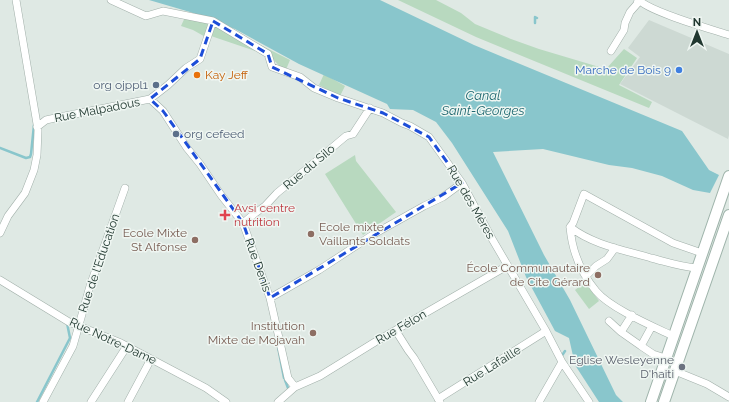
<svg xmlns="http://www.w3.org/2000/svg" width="729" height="402" font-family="Raleway,sans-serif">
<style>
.built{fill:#cdd9d3}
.green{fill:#b8d9bf}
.water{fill:#89c6cc}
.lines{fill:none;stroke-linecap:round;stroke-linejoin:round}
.stream{stroke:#89c6cc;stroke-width:2.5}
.street-casing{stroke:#a2b0aa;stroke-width:8}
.secondary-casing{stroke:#9fb4ab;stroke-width:12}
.street{stroke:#fff;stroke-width:7}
.secondary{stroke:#fff;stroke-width:10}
.marked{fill:none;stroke:#1d4ed8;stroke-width:3;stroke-dasharray:8 5;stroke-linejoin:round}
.shop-dot{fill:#3f7fe0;stroke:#eff6f2;stroke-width:1.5}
.food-dot{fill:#e8710a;stroke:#eff6f2;stroke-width:1.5}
.service-dot{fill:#5c6f8a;stroke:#eff6f2;stroke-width:1.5}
.health-dot{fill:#e0444e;stroke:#eff6f2;stroke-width:1.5}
.education-dot{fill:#8d6e63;stroke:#eff6f2;stroke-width:1.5}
.worship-dot{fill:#6b7280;stroke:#eff6f2;stroke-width:1.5}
.labels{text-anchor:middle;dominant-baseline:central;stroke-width:3;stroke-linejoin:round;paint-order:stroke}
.shop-label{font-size:12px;fill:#366cbe;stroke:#eff6f2;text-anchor:end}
.food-label{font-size:12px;fill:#c56008;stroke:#eff6f2;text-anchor:start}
.service-label{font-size:12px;fill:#4e5e75;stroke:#eff6f2;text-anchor:end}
.street-label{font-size:12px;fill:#213830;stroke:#eff6f2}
.health-label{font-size:12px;fill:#be3a42;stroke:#eff6f2;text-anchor:start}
.education-label{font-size:12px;fill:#785e54;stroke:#eff6f2;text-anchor:end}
.worship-label{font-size:12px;fill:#5b616d;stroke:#eff6f2;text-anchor:end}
.water-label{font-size:13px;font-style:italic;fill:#1f6870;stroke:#eff6f2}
</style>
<rect width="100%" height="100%" fill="#dfe9e4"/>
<path class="built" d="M649,20L729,54V135L728,139L620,84L640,57L628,48Z"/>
<path class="green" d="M398,0H436L461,13L475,24L511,39L539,49L606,69L624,49L637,58L619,85L652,102L649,108L476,37Z
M187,13L213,21L290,60L285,72L270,56L211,36L209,39L193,30L181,26Z
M324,74L345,86L340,96L319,85Z
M355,155L356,161L396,212L363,235L325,174Z
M585,282L599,301L589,309L575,290Z"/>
<path class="water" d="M149,0H380L474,45L682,131L709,170L719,175L710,193L693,190L662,176L632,168L609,165L543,149L493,152L544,255L570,300L616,395L623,402H599L575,365L569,338L555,331L526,277L508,231L452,143L436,122L413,110L390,109L387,104L299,64L235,29L190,12Z"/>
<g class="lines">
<path class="stream" d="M535,23V17L537,18
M0,148L26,158L30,157L31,154L34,125
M278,347L284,378
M561,357L565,351
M285,380L288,388
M37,402L70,338L67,323"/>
<defs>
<path id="street" d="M111,0L146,16L163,11L213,21L268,54L272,67L300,77L314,88L338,98L383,113L402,123L410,126L429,137L462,183L491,237L546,331L562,362L589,402
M639,0C650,12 711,29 729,35
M611,51L624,30L625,23L630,12L637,4L638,0
M150,99L163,111L187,148L200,164L221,195L243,223L270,298L288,378L295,387
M37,127L46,120L55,118L150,99L168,85L186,68L200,59L213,21
M243,223L254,214L265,206L277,193L315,162L346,136L353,134L370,108
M570,227C593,245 624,250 651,258C667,262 681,267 697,268
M0,233L8,216L25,193L34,170L37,155L38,130L16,0
M586,276L596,266L607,259L615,248
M0,280L69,322L121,343L206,388L226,402
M270,298L319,270L374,234L424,206L443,197L462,183
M609,321L621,332L632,315
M652,326L641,346L653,354L665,358
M396,331L408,350L414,358L440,402
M621,332L641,346
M673,336C652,326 610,308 596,291C581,273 572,251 570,227L573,223L584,194L673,243L702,253
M675,371L707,384L729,397
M438,399L546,331
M43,402L73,346L90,286L125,188
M91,402L127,346
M128,402L151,359
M278,402L295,387L320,376L375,342L507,266
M539,402L562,362"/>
<path id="secondary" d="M651,402L729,176
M664,402L729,215"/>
</defs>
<use href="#street" class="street-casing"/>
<use href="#secondary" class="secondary-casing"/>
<use href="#street" class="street"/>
<use href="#secondary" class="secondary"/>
</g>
<path class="marked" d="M213,21L268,54L272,67L338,98L383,113L429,137L462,183L270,298L243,223L163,111L150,99L200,59Z"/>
<circle class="shop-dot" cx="679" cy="70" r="4"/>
<circle class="food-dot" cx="197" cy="75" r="4"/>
<g class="service-dot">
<circle cx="156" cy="85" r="4"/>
<circle cx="176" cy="134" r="4"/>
</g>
<path class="health-dot" d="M223 209h4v4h4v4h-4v4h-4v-4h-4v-4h4z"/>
<g class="education-dot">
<circle cx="311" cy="234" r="4"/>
<circle cx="195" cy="240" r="4"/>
<circle cx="598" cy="275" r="4"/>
<circle cx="313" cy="333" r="4"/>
</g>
<circle class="worship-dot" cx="682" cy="367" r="4"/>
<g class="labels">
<g class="shop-label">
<text x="671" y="70">Marche de Bois 9</text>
</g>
<g class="food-label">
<text x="205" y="75">Kay Jeff</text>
</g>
<g class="service-label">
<text x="148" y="85">org ojppl1</text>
<text x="184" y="134" text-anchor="start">org cefeed</text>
</g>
<g class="street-label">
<text transform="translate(97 110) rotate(-11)">Rue Malpadous</text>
<text transform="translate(309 167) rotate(-40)">Rue du Silo</text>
<text transform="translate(471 202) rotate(60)">Rue des Mères</text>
<text transform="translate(99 263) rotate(-71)">Rue de l'Education</text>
<text transform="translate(258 265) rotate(70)">Rue Denis</text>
<text transform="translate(401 327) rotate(-30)">Rue Félon</text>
<text transform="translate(113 341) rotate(25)">Rue Notre-Dame</text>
<text transform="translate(492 366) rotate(-32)">Rue Lafaille</text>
</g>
<g class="health-label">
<text x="234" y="208">Avsi centre<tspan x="234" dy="14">nutrition</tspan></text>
</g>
<g class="education-label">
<text x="319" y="227" text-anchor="start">Ecole mixte<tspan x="319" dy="14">Vaillants Soldats</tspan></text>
<text x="187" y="233">Ecole Mixte<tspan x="187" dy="14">St Alfonse</tspan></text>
<text x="590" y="268">École Communautaire<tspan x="590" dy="14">de Cite Gérard</tspan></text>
<text x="305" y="326">Institution<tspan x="305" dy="14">Mixte de Mojavah</tspan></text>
</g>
<g class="worship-label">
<text x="674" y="360">Eglise Wesleyenne<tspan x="674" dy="14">D'haiti</tspan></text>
</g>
<g class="water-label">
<text x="483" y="95">Canal<tspan x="483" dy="15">Saint-Georges</tspan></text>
</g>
</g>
<g transform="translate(697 32)" stroke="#eff6f2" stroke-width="3" paint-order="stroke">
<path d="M0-3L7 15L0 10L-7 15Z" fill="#213830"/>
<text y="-6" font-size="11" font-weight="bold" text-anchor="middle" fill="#213830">N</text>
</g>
</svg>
